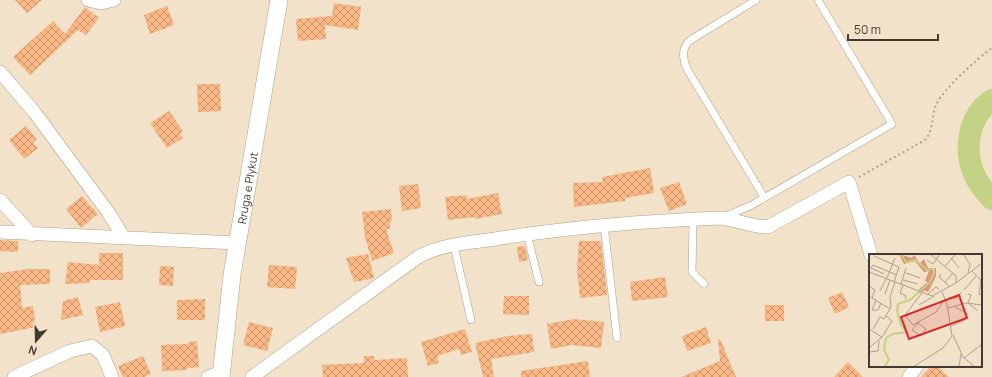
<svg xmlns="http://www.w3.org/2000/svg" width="992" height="377" font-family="Manrope,sans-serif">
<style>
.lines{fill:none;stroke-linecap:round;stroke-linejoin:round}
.river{stroke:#c4d285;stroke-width:22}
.building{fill:url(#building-cross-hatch)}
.service-casing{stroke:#afa088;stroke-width:8}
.minor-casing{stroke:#afa088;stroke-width:14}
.tertiary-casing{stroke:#afa088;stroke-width:18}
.path{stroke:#afa28f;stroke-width:2;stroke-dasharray:2 3;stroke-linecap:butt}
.service{stroke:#fff;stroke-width:7}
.minor{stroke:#fff;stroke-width:13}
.tertiary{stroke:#fff;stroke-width:17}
.labels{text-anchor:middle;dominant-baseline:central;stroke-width:3;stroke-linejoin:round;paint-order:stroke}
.street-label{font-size:11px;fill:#423b31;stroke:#f2e2c9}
.inset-river{fill:none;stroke:#c4d285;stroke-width:2}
.inset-road{fill:none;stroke:#ac9f8c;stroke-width:1}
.view{fill:#d62828;fill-opacity:0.15;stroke:#d62828;stroke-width:2}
.inset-edge{fill:none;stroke:#423b31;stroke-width:2}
</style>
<defs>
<pattern id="building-cross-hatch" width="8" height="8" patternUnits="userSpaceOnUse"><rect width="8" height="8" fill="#f9b885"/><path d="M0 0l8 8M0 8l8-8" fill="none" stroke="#cb976d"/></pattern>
</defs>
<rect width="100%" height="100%" fill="#f2e2c9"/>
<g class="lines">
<path class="river" d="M992,100C968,116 963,151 975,176C978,184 986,192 992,199"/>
</g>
<path class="building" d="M15,0H42L27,13Z
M334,3L361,7L358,30L325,25L326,39L298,41L296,19L332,16Z
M167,6L174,25L150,34L144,15Z
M85,7L99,18L86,35L78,30L30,75L13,57L53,21L65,34Z
M197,84H220L221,111L198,112Z
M169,111L183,131L180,134L183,138L167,148L150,123Z
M26,126L37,139L33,143L38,148L24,159L9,140Z
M650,168L654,193L625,198V201L574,207L573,183L603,182L602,177Z
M679,182L687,204L669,211L660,188Z
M418,184L421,208L402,211L399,186Z
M498,193L502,214L475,219V217L448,220L445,197L467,195V199Z
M82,196L98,214L81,228L66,209Z
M391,209L392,221H390V229H386L394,253L372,261L365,237L362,212Z
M0,240L18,241V252L0,251Z
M579,241H601L607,295L580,298L577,270Z
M525,246L528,260L519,262L517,247Z
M99,253H123V280H90L89,283L65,284L68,262L99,265Z
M368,254L374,278L354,282L346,258Z
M269,265L297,267L295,289L267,287Z
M160,266L174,267L173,286L159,285Z
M29,269H50V284L20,285L22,308L33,306L36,327L0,334V273Z
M665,277L668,297L632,301L630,282Z
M842,292L849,307L835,314L828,298Z
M504,296H529V315L503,314Z
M78,297L83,315L61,320L63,301Z
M205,299V320H177V300Z
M120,302L125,326L100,332L95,307Z
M765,305H784V321H765Z
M574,319L604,322L601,348L572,345L551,349L547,324Z
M249,322L273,328L267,351L243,345Z
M706,327L711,343L687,351L682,336Z
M465,329L472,352L461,355L459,349L437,356L439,363L428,366L421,342Z
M532,334L534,352L491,359L494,377H483L475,343L508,336Z
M718,339H720L736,377H681L720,361Z
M197,341L199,367L187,368V370L162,371L161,345L188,344V342Z
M143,356L151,374L144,377H123L118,366Z
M364,356H374V360L407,358L408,377H323L322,365L364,363Z
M588,361L590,377H521V371Z
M848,362L863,377H834Z
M931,366H937L949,377H921Z"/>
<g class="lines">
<defs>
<path id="service" d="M756,0L689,41C681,50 683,59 687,69L764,197
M724,217L752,205L892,124L818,0
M693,219L692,272L704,284
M604,225L617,338
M527,234L539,282
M454,246L471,320"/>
<path id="minor" d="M88,0L101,3L114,0
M0,72L35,113L108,212L124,238
M0,200L32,235
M0,232L237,243
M14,377L70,351L92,346L103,355L112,377
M208,377L221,372
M252,377L418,257C441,244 469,243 495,239C570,227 645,221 721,218C737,220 752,227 768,227L849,182L871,255
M909,377L917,366"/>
<g id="tertiary">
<path id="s1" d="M221,377L232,275L279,0"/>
</g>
</defs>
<use href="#service" class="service-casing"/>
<use href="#minor" class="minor-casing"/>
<use href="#tertiary" class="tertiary-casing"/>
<path class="path" d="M859,177L925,140C934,130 931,117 936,105C944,88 976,60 992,48"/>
<use href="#service" class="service"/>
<use href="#minor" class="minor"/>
<use href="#tertiary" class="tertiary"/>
</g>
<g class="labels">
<g class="street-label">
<text stroke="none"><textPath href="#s1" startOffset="191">Rruga e Plykut</textPath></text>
</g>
</g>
<g transform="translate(869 254)">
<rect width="113" height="113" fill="#f2e2c9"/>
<path d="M30,0L43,4L45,1L51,9L55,5L59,14H67V22L59,38L55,36L53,39L50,35L59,28L56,27L60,17L55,18L46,7L35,10Z" fill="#df9277"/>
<path class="inset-river" d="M15,113L20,106L15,96L17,84L24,80L38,78L32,71L28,57L29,50L41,46L61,28L65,19V15L58,16L47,6L37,8L32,0"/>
<path class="inset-road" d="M61,0L87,22V29M94,0L101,10L99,19M5,2L30,13L25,28M82,4L90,14M58,6L64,10L71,0M4,11L28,21M4,11L2,14L15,20M76,12L87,0M103,17L112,26L110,40L113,41M0,18L63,42L87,29L113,9M37,19L51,24M72,20L70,23L81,33M18,24L26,4M34,26L49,30M76,28L84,19M32,30L37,14M34,31L31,39L37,42L36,45M0,32L6,36L3,44L0,42M95,36L107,22M11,37L17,25M53,39L36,61L44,71L67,58L76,45M16,40L21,26M99,40L102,41L99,49L109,57M58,41L67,33L70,35M3,44L21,55M7,46L3,56H9L12,49M77,47L82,43L86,45L93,38M50,51L65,42M86,53L99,60M79,54L97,49L113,51M49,69L57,75L52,82L43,76L50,68L51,67M82,72L96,66M0,75L13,83L23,67L17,62M4,75L11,63L15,65L22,53L21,43L26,28M84,81L94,103L106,113M0,94L13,83M0,98L9,97L10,87M95,104L113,90M44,113L74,94L83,82L78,50L73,38M90,113L92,100"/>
<path class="view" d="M90,41L98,64L40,85L32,63Z"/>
<rect width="113" height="113" class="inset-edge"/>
</g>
<g transform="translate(36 341) rotate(200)" stroke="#f2e2c9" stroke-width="3" paint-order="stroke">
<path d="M0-3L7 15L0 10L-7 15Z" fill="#423b31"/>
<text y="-6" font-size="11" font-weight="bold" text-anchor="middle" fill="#423b31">N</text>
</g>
<path d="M848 34v6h90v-6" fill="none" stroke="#423b31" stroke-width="2"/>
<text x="854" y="34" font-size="12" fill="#423b31" stroke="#f2e2c9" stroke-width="3" paint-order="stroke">50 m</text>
</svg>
